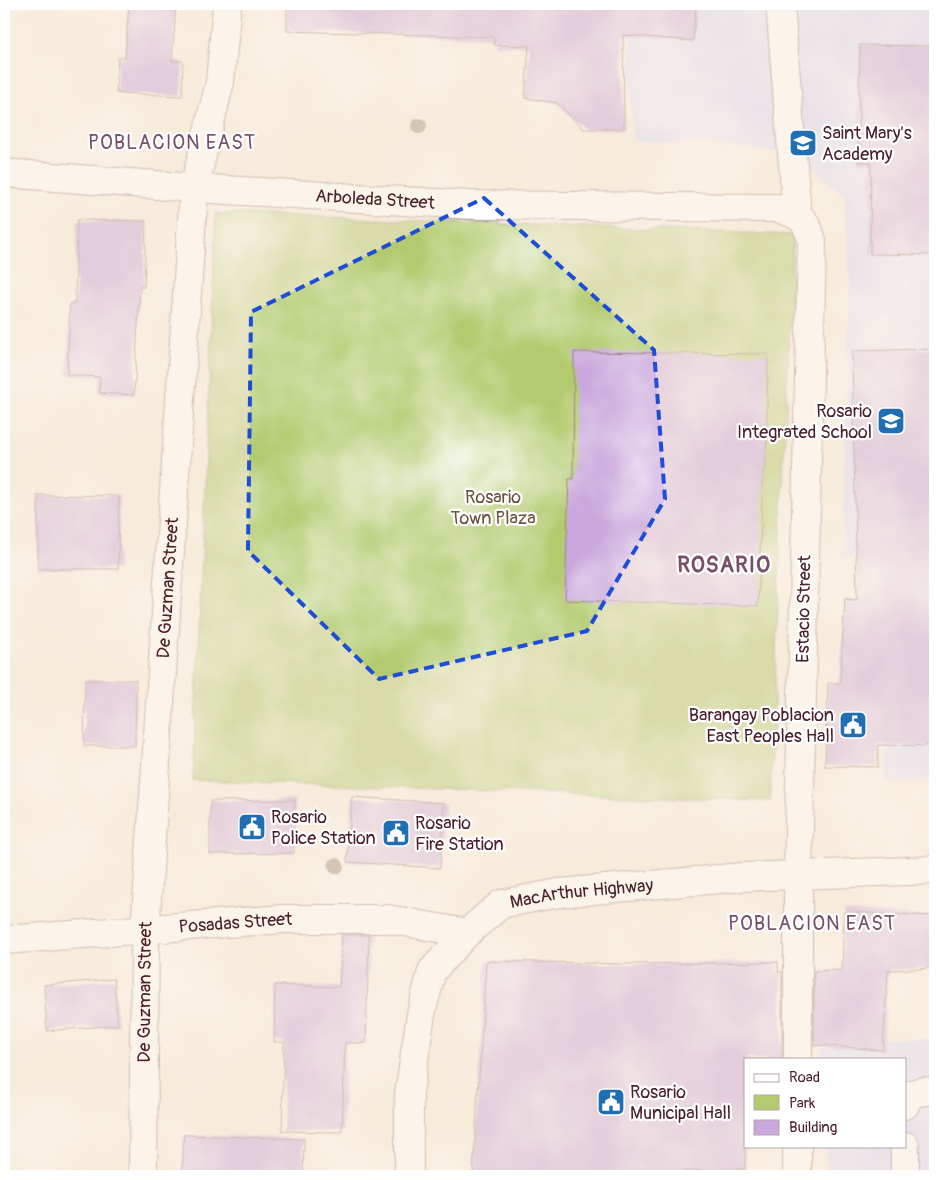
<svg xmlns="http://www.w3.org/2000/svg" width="939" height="1180" font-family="Pangolin,sans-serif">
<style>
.built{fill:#d8d7f8}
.green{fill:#b3ca6e;stroke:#7e744c}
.building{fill:#caa7dc}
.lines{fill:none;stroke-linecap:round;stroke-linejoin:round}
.minor-casing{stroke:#a08582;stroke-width:30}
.major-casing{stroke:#a08582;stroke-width:30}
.highway-casing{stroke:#a08582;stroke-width:30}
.minor{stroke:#fff;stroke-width:28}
.major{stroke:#fff;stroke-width:28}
.highway{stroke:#fff;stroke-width:28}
.tree{fill:#a99785}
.marked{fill:none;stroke:#1d4ed8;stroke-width:4;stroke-dasharray:10 6;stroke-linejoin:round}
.labels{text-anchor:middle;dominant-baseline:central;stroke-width:4.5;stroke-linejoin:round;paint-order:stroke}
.poi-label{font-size:18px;fill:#4a1f2b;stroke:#fff;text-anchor:start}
.street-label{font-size:18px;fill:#4a1f2b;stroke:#fff}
.park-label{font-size:18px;fill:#6a523f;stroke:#fff}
.quarter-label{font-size:20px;letter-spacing:1px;fill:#774f69;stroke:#fff}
.district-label{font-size:22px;font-weight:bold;letter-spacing:1px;fill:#774f69;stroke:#fff}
</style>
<rect width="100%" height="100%" fill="#fff"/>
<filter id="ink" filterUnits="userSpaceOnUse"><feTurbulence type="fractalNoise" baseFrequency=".02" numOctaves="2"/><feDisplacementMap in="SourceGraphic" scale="10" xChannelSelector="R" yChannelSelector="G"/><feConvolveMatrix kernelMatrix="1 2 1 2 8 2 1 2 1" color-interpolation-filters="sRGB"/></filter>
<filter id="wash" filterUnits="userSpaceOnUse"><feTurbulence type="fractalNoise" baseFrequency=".0096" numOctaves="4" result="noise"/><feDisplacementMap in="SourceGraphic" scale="20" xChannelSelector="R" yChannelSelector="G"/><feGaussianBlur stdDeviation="1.12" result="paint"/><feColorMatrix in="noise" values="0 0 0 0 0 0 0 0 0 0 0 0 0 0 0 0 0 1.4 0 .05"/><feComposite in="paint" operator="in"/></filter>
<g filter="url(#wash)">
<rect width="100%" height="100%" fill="#f7ebda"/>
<path class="built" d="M633,4H935V780L887,783L891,562L842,558L850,280L845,196L797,155L711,144L632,141L631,67Z
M821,1039H935V1176H827L825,1146H905V1059H822Z"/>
<path class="green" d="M216,213L793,235L770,801L193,780Z"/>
<g id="blocks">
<path class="building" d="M129,4H176L172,61H183L182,96L116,93L118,58H125Z
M287,4H696L693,41L623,35L624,129H584L557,103L525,98L529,46L494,45L495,37L287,31Z
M860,45L935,46V255L870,254L871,162H858Z
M77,220L146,221L144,287H140L134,395L99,393L100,377L67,375L70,304H75Z
M935,349V746L878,745V767L825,766L828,683H840L845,599L857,600L852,351Z
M574,352L768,354L766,471H763L758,606L565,600L569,479H573Z
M38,495L119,496L118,569H38Z
M85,680H136L135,746H84Z
M352,797L444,803L440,868L347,862Z
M295,800L294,853L210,854V801Z
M844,912L935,916V968L888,970L883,1050L814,1045V971L842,970Z
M342,935H369L366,1043H345L342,1132L282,1131L284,1042H274L275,985L339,987Z
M486,961L629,964L778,962V972H782V1059H745V1169L544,1176H473Z
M114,979L118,1025L47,1031L44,985Z
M184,1135L304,1139L303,1176H182Z"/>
</g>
</g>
<g filter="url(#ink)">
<use href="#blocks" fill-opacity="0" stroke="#a08582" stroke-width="1"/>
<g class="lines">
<defs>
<g id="minor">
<path d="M780,4L797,215"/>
<path d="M798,1059V876"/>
<path d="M905,1105C911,1090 921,1091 935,1091"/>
<path id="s1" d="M143,1176L145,931L194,188L220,82L227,4"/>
<path d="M797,1176V1146"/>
<path d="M905,1176V1146"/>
</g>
<g id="major">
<path id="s2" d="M4,173L194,188L469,205L778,208C801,216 806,217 812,241L798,876"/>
<path id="s3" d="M4,940L283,919H387L467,933"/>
</g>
<g id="highway">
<path id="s4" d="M409,1176V1093L421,1014L432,971L467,933L501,904L559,893L742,877L935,870"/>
</g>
</defs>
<use href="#minor" class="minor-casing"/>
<use href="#major" class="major-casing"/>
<use href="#highway" class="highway-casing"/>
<use href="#minor" class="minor"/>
<use href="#major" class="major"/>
<use href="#highway" class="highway"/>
</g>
<g class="tree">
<circle cx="419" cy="126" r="8"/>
<circle cx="336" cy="866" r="8"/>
</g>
</g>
<path d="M0 0H939V1180H0ZM484,198L654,350L665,499L587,631L379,679L248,551L251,312Z" fill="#f7ebda" fill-opacity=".55" fill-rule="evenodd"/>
<path class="marked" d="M484,198L654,350L665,499L587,631L379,679L248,551L251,312Z"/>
<defs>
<symbol id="school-square" viewBox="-11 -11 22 22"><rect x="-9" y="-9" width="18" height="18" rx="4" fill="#1f6fb2" stroke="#fff"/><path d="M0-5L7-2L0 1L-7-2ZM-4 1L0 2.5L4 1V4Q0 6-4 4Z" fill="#fff"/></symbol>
<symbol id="civic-square" viewBox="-11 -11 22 22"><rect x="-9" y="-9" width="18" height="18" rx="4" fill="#1f6fb2" stroke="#fff"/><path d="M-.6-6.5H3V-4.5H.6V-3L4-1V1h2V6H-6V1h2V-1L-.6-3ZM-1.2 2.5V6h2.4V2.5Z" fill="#fff"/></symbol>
</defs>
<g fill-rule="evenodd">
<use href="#school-square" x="787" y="127" width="32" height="32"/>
<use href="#school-square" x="875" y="405" width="32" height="32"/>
<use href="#civic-square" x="837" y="709" width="32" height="32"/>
<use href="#civic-square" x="236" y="811" width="32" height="32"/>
<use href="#civic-square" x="380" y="817" width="32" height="32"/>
<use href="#civic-square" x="595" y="1086" width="32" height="32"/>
</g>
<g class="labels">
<g class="poi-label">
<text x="822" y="133">Saint Mary's<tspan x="822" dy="21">Academy</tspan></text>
<text x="872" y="411" text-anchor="end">Rosario<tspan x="872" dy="21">Integrated School</tspan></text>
<text x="834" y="715" text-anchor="end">Barangay Poblacion<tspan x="834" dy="21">East Peoples Hall</tspan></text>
<text x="271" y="817">Rosario<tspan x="271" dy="21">Police Station</tspan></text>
<text x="415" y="823">Rosario<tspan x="415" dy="21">Fire Station</tspan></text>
<text x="630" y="1092">Rosario<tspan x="630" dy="21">Municipal Hall</tspan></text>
</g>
<g class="street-label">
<text stroke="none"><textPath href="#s2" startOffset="372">Arboleda Street</textPath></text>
<text stroke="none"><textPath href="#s1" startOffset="589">De Guzman Street</textPath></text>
<text transform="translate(804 609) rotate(-89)">Estacio Street</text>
<text stroke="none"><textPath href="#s4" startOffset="385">MacArthur Highway</textPath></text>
<text stroke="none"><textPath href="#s3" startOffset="232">Posadas Street</textPath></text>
<text stroke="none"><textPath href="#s1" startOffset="184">De Guzman Street</textPath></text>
</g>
<g class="park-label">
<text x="493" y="497">Rosario<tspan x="493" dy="21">Town Plaza</tspan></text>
</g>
<g class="quarter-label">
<text x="172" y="142">POBLACION EAST</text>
<text x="812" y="923">POBLACION EAST</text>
</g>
<g class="district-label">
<text x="724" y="565">ROSARIO</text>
</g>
</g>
<rect width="939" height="1180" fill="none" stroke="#fff" stroke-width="20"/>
<rect x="744" y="1058" width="162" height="90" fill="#ffffff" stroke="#b7a5aa"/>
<rect x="754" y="1074" width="25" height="8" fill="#ffffff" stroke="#b7a5aa"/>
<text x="789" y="1082" font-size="15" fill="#4a1f2b">Road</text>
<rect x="754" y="1095" width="25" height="15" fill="#b3ca6e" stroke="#b7a5aa"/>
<text x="789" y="1108" font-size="15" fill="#4a1f2b">Park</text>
<rect x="754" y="1120" width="25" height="15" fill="#caa7dc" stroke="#b7a5aa"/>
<text x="789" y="1132" font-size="15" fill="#4a1f2b">Building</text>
</svg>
